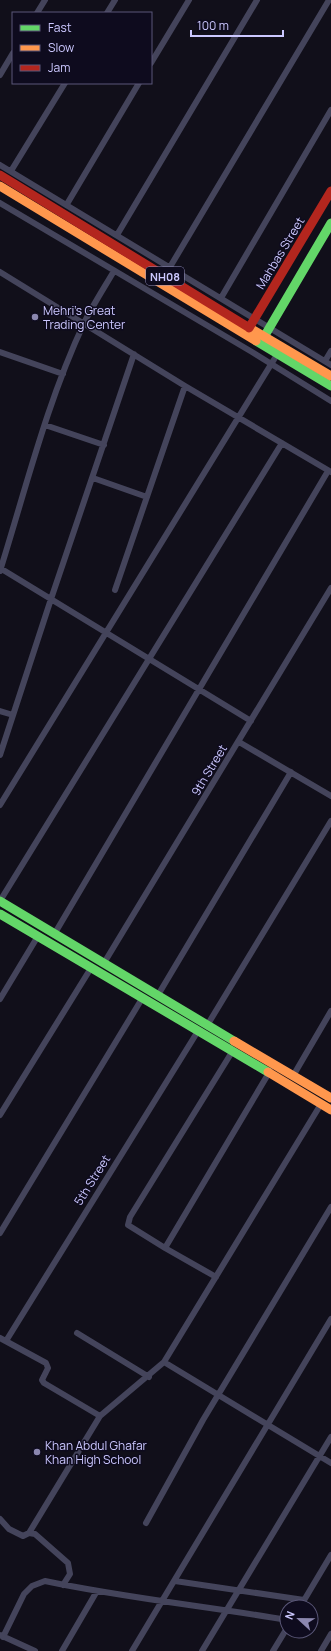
<svg xmlns="http://www.w3.org/2000/svg" width="331" height="1651" font-family="Manrope,sans-serif">
<style>
.lines{fill:none;stroke-linecap:round;stroke-linejoin:round}
.street{stroke:#44445b;stroke-width:6}
.fast{stroke:#63d668;stroke-width:9}
.slow{stroke:#ff974d;stroke-width:9}
.jam{stroke:#b3261e;stroke-width:9}
.poi-dot{fill:#8b87af;stroke:#0e0b1e;stroke-width:1.5}
.labels{text-anchor:middle;dominant-baseline:central;stroke-width:3;stroke-linejoin:round;paint-order:stroke}
.shield{fill:#0e0b1e;stroke:#938fbc;stroke-width:1}
.shield-label{font-size:11px;font-weight:bold;fill:#ccc8ff}
.street-label{font-size:12px;fill:#ccc8ff;stroke:#0e0b1e}
.poi-label{font-size:12px;fill:#ccc8ff;stroke:#0e0b1e;text-anchor:start}
</style>
<rect width="100%" height="100%" fill="#110f1a"/>
<g class="lines">
<path class="street" d="M37,13L45,0
M107,13L115,0
M151,63L189,0
M0,75L13,53
M0,165L331,365
M11,171L65,83
M0,203L252,352L331,401
M67,204L139,83
M117,235L257,0
M170,267L329,0
M0,272L185,386L331,472
M221,298L331,110
M0,352L63,374
M325,361L331,351
M45,425L104,445
M93,478L147,497
M0,568L251,721
M0,571C26,488 47,402 84,323C93,305 104,288 114,271
M115,590L185,386
M0,711L13,715
M239,742L331,796
M0,755L51,599L134,354
M0,805L278,353
M0,901L282,443
M55,933L328,471
M104,963L331,588
M158,995L291,772
M0,999L38,936
M208,1024L331,821
M293,1076L331,1011
M0,1115L91,968
M0,1233L143,997
M165,1248L270,1071
M216,1277L165,1248L128,1225L130,1217L232,1052
M77,1333L149,1377
M0,1338L46,1363L48,1368L42,1380L44,1383L100,1416L164,1362L321,1104
M6,1341L198,1031
M164,1362L331,1463
M0,1519L9,1529L23,1536L29,1533
M146,1523L203,1420L331,1207
M175,1581L304,1600
M63,1585L70,1574L68,1563L35,1534L29,1533L100,1416
M300,1607L331,1555
M0,1635L35,1651
M3,1637L24,1594L32,1586L45,1581C125,1598 206,1606 287,1620
M62,1651L97,1591
M132,1651L331,1319
M202,1651L331,1437
M273,1651L287,1628
M321,1651L331,1634"/>
<path class="fast" d="M264,337L331,223
M256,341L331,386
M0,901L234,1041
M0,914L268,1072"/>
<path class="slow" d="M0,186L256,341
M248,327L331,376
M234,1041L331,1098
M268,1072L331,1110"/>
<path class="jam" d="M0,175L248,327
M249,328L331,191"/>
</g>
<g class="poi-dot">
<circle cx="35" cy="317" r="4"/>
<circle cx="37" cy="1452" r="4"/>
</g>
<g class="labels">
<rect class="shield" x="146" y="267" width="38" height="18" rx="3"/>
<g class="shield-label">
<text x="165" y="276">NH08</text>
</g>
<g class="street-label">
<text transform="translate(280 253) rotate(-59)">Mahbas Street</text>
<text transform="translate(209 770) rotate(-59)">9th Street</text>
<text transform="translate(92 1180) rotate(-58)">5th Street</text>
</g>
<g class="poi-label">
<text x="43" y="310">Mehri's Great<tspan x="43" dy="14">Trading Center</tspan></text>
<text x="45" y="1445">Khan Abdul Ghafar<tspan x="45" dy="14">Khan High School</tspan></text>
</g>
</g>
<rect x="12" y="12" width="140" height="72" fill="#0e0b1e" stroke="#5a5778"/>
<rect x="20" y="25" width="20" height="6" fill="#63d668" stroke="#5a5778"/>
<text x="48" y="32" font-size="12" fill="#ccc8ff">Fast</text>
<rect x="20" y="45" width="20" height="6" fill="#ff974d" stroke="#5a5778"/>
<text x="48" y="52" font-size="12" fill="#ccc8ff">Slow</text>
<rect x="20" y="65" width="20" height="6" fill="#b3261e" stroke="#5a5778"/>
<text x="48" y="72" font-size="12" fill="#ccc8ff">Jam</text>
<g transform="translate(299 1619) rotate(292)"><circle r="19" fill="#0e0b1e" stroke="#5a5778"/>
<path d="M0-3L7 15L0 10L-7 15Z" fill="#8b87af"/>
<text y="-6" font-size="11" font-weight="bold" text-anchor="middle" fill="#ccc8ff">N</text>
</g>
<path d="M191 30v6h92v-6" fill="none" stroke="#ccc8ff" stroke-width="2"/>
<text x="197" y="30" font-size="12" fill="#ccc8ff" stroke="#0e0b1e" stroke-width="3" paint-order="stroke">100 m</text>
</svg>
